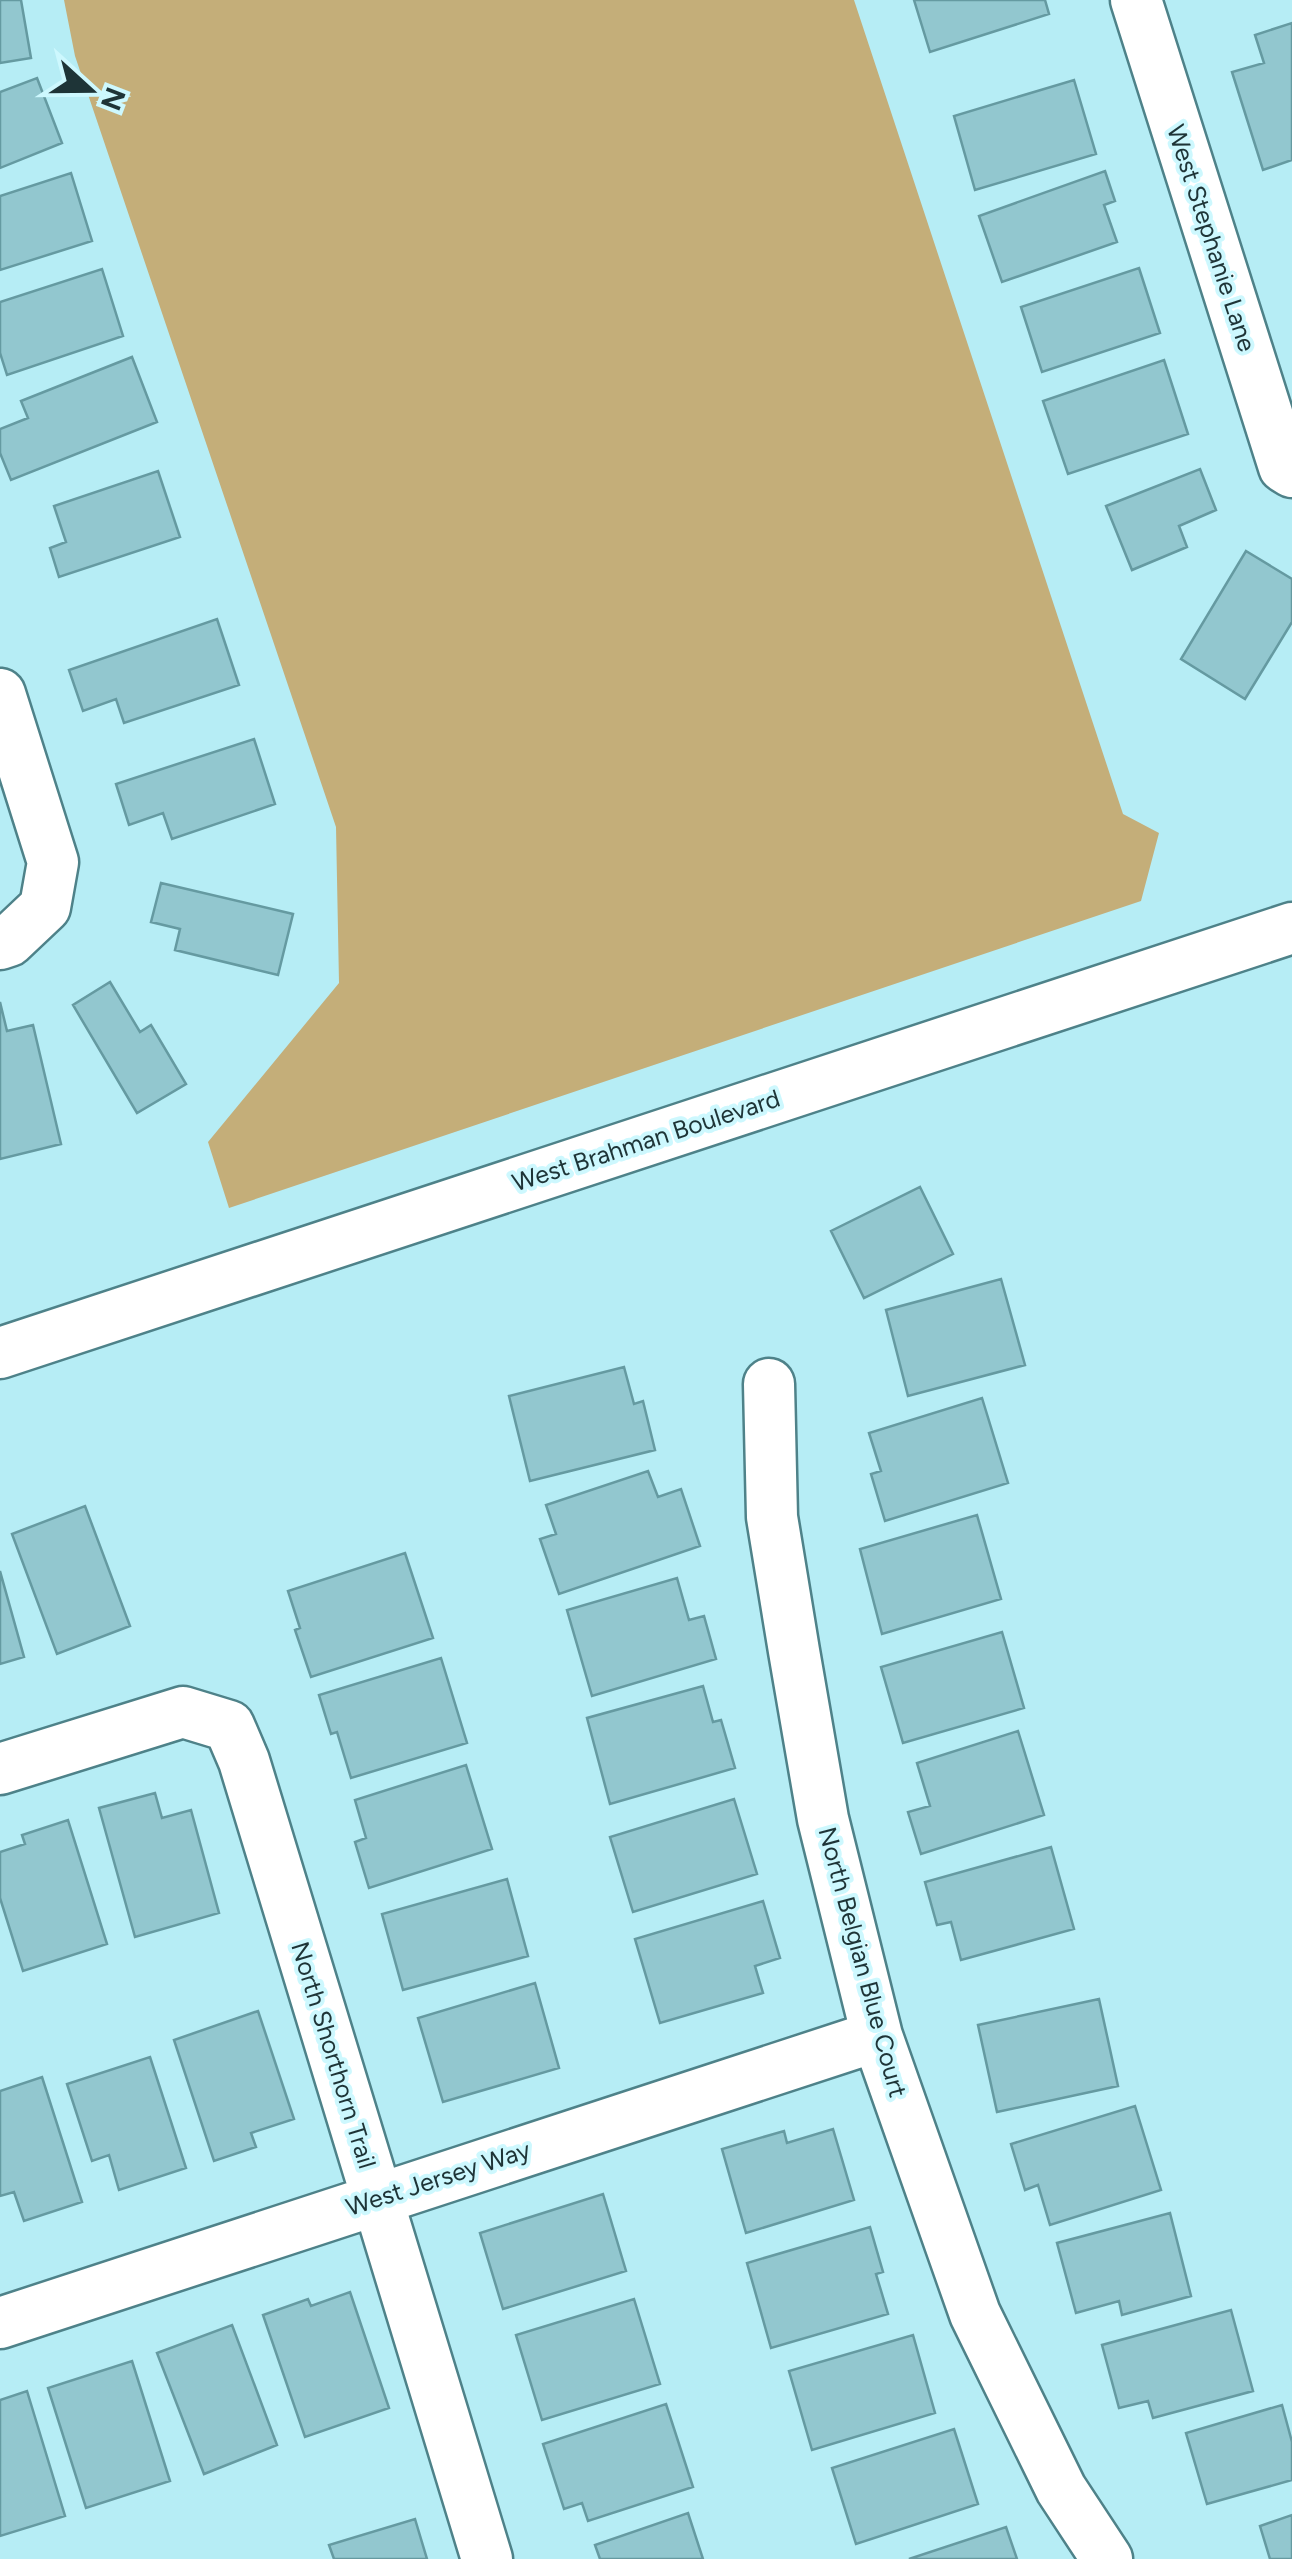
<svg xmlns="http://www.w3.org/2000/svg" width="1292" height="2559" font-family="Figtree,sans-serif">
<style>
.green{fill:#c4ae79}
.building{fill:#92c7cf;stroke:#659aa1;stroke-width:2.5}
.lines{fill:none;stroke-linecap:round;stroke-linejoin:round}
.minor-casing{stroke:#4e8289;stroke-width:55}
.minor{stroke:#fff;stroke-width:50}
.labels{text-anchor:middle;dominant-baseline:central;stroke-width:8;stroke-linejoin:round;paint-order:stroke}
.street-label{font-size:25px;fill:#1e3437;stroke:#cdf8fe}
</style>
<rect width="100%" height="100%" fill="#b6edf5"/>
<path class="green" d="M64,0H854L1123,814L1159,833L1141,901L229,1208L208,1142L339,983L336,827L75,56Z"/>
<path class="building" d="M0,0H21L31,58L0,63Z
M914,0H1045L1049,14L930,52Z
M1292,23V160L1263,170L1232,72L1264,63L1255,35Z
M37,78L62,143L0,168V92Z
M1074,80L1096,154L975,190L954,116Z
M1105,171L1115,201L1104,205L1117,242L1002,282L979,216Z
M71,173L92,241L0,270V196Z
M1139,268L1160,333L1042,372L1021,307Z
M102,269L123,336L7,375L0,353V302Z
M132,357L157,422L11,480L0,453V429L28,418L21,401Z
M1164,360L1188,434L1068,474L1043,401Z
M1200,469L1216,510L1179,526L1187,547L1132,570L1106,506Z
M158,471L180,537L59,577L50,548L66,542L54,506Z
M1246,551L1292,579V622L1245,699L1181,659Z
M217,619L239,685L124,723L116,699L83,711L69,670Z
M254,739L275,804L172,839L163,813L129,825L116,784Z
M161,883L293,914L278,975L175,950L180,929L151,922Z
M110,982L140,1032L151,1025L186,1084L137,1113L73,1005Z
M0,1002L7,1031L33,1025L61,1144L0,1159Z
M920,1187L953,1254L864,1298L831,1231Z
M1001,1279L1025,1365L908,1396L886,1310Z
M624,1367L634,1404L643,1401L655,1450L530,1481L509,1396Z
M982,1398L1008,1483L885,1521L871,1474L881,1471L869,1433Z
M648,1471L658,1497L681,1489L700,1546L559,1594L540,1539L556,1534L546,1505Z
M85,1506L130,1626L57,1654L12,1534Z
M977,1515L1001,1599L882,1634L860,1549Z
M405,1553L433,1638L311,1677L295,1630L300,1628L288,1591Z
M0,1571L24,1657L0,1664Z
M677,1578L689,1620L704,1616L716,1659L592,1696L567,1610Z
M1002,1632L1024,1708L903,1743L881,1667Z
M441,1658L467,1743L351,1778L337,1732L331,1734L319,1695Z
M703,1686L713,1722L721,1720L735,1768L610,1804L587,1718Z
M1018,1731L1044,1815L921,1854L908,1812L930,1806L917,1763Z
M466,1765L492,1849L369,1888L355,1842L366,1838L355,1800Z
M155,1793L162,1818L191,1810L219,1913L135,1937L99,1808Z
M734,1799L757,1874L633,1912L610,1837Z
M68,1820L107,1944L23,1971L0,1898V1852L25,1844L22,1835Z
M1051,1847L1074,1929L961,1960L951,1922L937,1925L925,1882Z
M507,1879L528,1956L403,1990L382,1914Z
M763,1901L780,1958L755,1966L763,1993L660,2023L635,1939Z
M535,1983L559,2068L443,2102L418,2018Z
M1099,1999L1118,2086L997,2112L978,2025Z
M258,2011L294,2119L251,2133L256,2147L214,2161L174,2040Z
M150,2057L186,2168L119,2190L109,2155L92,2161L67,2084Z
M42,2077L82,2202L24,2221L14,2192L0,2196V2091Z
M1135,2106L1161,2190L1050,2225L1038,2185L1025,2190L1011,2144Z
M833,2129L854,2200L746,2233L722,2149L784,2131L787,2143Z
M603,2194L626,2271L503,2309L480,2233Z
M1170,2213L1191,2296L1122,2315L1119,2301L1076,2313L1057,2243Z
M870,2227L883,2272L876,2274L888,2314L771,2348L747,2263Z
M350,2292L389,2408L305,2437L263,2315L308,2299L311,2306Z
M634,2299L660,2384L542,2420L516,2335Z
M1231,2310L1253,2391L1153,2418L1148,2401L1119,2408L1102,2345Z
M232,2325L277,2445L204,2474L157,2353Z
M913,2335L935,2413L812,2450L789,2371Z
M132,2361L170,2481L86,2508L48,2388Z
M27,2391L65,2516L0,2536V2400Z
M666,2404L693,2487L588,2521L582,2503L564,2509L543,2444Z
M1282,2405L1292,2442V2480L1207,2504L1186,2433Z
M954,2429L978,2504L856,2544L832,2468Z
M688,2513L703,2559H600L595,2545Z
M1292,2515V2559H1270L1260,2526Z
M415,2519L427,2559H334L329,2545Z
M1006,2527L1017,2559H909Z"/>
<g class="lines">
<defs>
<path id="minor" d="M1136,0L1284,467L1292,472
M0,694L53,862L45,907L9,941L0,944
M0,1353L1292,928
M769,1384L772,1517L794,1651L823,1819L877,2036L975,2314L1061,2489L1107,2559
M0,1769L183,1712L229,1726L244,1761L487,2559
M0,2323L877,2036"/>
</defs>
<use href="#minor" class="minor-casing"/>
<use href="#minor" class="minor"/>
</g>
<g class="labels">
<g class="street-label">
<text transform="translate(1212 238) rotate(72)">West Stephanie Lane</text>
<text transform="translate(646 1140) rotate(-18)">West Brahman Boulevard</text>
<text transform="translate(863 1962) rotate(75)">North Belgian Blue Court</text>
<text transform="translate(334 2055) rotate(73)">North Shorthorn Trail</text>
<text transform="translate(438 2178) rotate(-18)">West Jersey Way</text>
</g>
</g>
<g transform="translate(90 90) rotate(111)" stroke="#cdf8fe" stroke-width="8" paint-order="stroke">
<path d="M0-8L18 38L0 25L-18 38Z" fill="#1e3437"/>
<text y="-15" font-size="28" font-weight="bold" text-anchor="middle" fill="#1e3437">N</text>
</g>
</svg>
